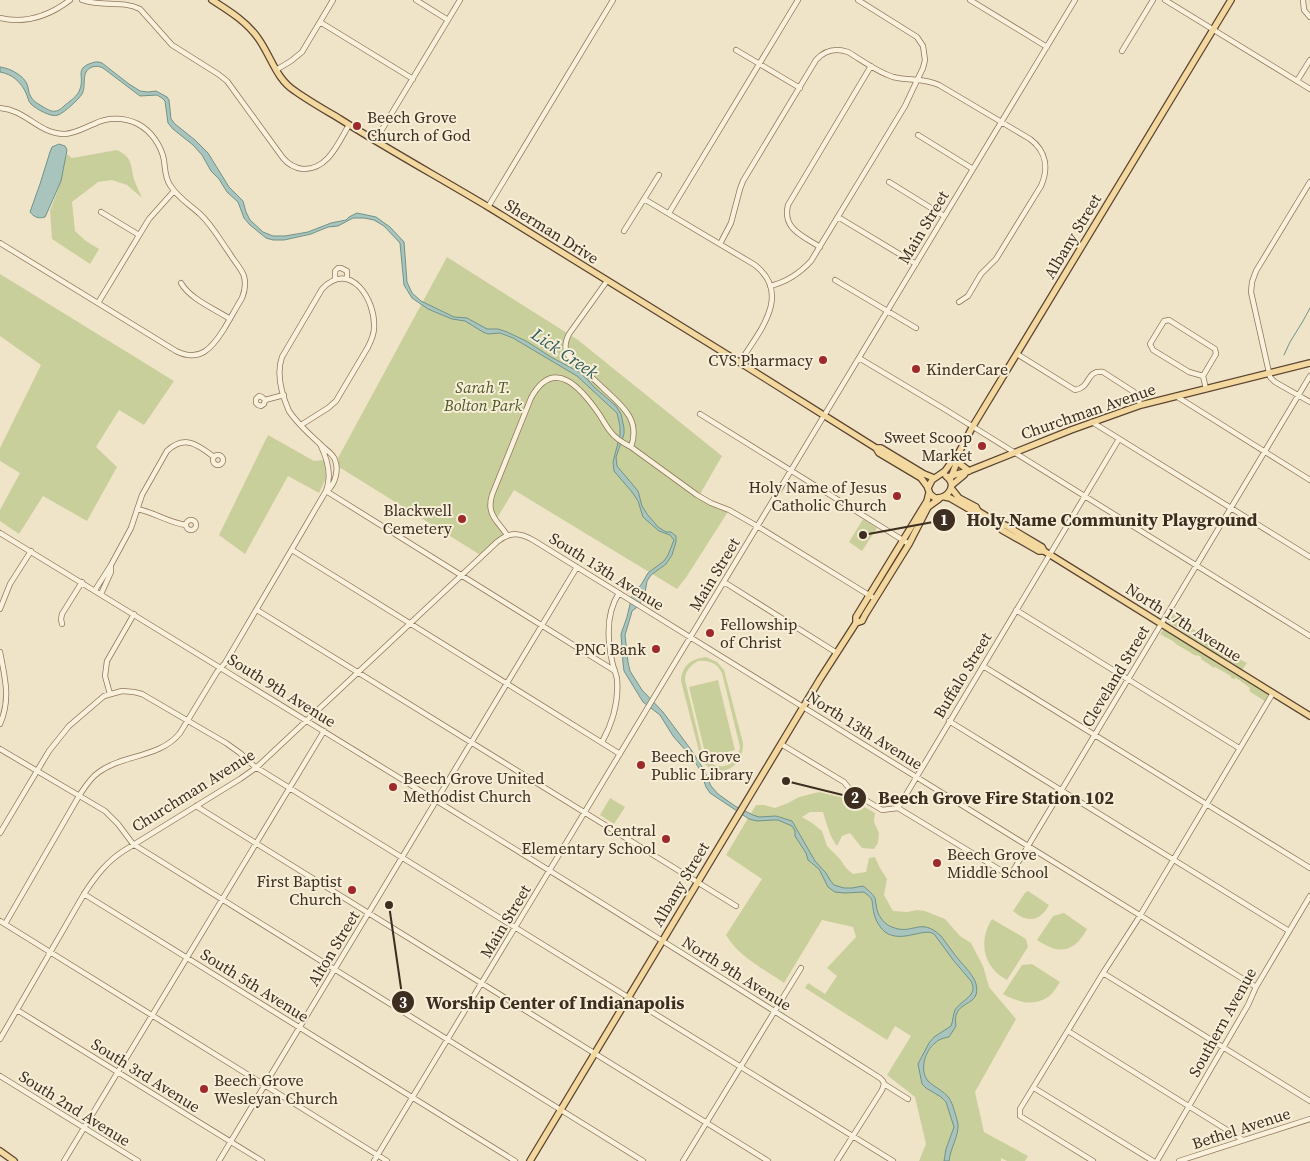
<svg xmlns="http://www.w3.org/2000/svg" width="1310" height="1161" font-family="'Source Serif 4',serif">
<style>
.green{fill:#c9cf9b;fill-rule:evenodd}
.water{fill:#a9c4bc;stroke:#6f938a}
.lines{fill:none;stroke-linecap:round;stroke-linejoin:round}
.stream{stroke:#6f938a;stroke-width:1}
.minor-casing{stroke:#8d765c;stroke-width:6}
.major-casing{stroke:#5b4430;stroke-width:8}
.minor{stroke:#faf1dc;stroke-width:4.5}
.major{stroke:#f3d9a0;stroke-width:5.5}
.poi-dot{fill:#9e2a2b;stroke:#f7eed8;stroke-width:2}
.labels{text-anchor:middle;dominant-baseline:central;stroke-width:4;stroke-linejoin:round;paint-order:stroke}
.poi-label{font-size:16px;fill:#3d2e20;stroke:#f7eed8;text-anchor:start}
.street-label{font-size:16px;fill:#3d2e20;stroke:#f7eed8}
.park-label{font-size:16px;font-style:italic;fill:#4d5a26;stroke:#f7eed8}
.water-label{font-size:18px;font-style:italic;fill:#2f5d5a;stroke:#f7eed8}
.leader{fill:none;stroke:#3d2e20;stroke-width:2}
.callout-dot{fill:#3d2e20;stroke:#f7eed8;stroke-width:2}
.mark-label{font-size:15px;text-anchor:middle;font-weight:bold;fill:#fff}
.callout-label{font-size:18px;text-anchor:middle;font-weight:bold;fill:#3d2e20;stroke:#f7eed8;stroke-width:4;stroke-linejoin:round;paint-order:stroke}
</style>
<rect width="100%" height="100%" fill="#f0e4c8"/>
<path class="green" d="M117,150C133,158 130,164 134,179C136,186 140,192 142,198L127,185L112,180L98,182L72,202L75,231L86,241L99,249L90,264L52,239L50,211L61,181L62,170L67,154L72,158Z
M447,257L578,340L722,456L699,496L729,510L687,576L677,589L514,490L496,520L507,535L482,556L339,467L338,458Z
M0,274L174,381L144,425L119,410L96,447L117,467L87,521L43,496L19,534L0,521V510L20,473L0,461V448L41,365L0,336Z
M268,435L314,461L324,460L326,478L319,493L288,476L245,554L219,535Z
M863,519L877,528L862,551L849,542Z
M1173,614L1176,616V619L1181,622V624L1183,625L1185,624L1229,651L1228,653L1247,663L1242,670L1168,622Z
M1166,629L1268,693L1267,699L1265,702L1263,700L1249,691L1250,689L1249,687L1236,678L1234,679L1231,678V676L1215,667L1214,668L1201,659V657L1197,655L1196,656L1176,644C1174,641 1165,637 1160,634L1163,630Z
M706,657L717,662L724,670L743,743C744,769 716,782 701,759L681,681C682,665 691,659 706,657ZM698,661C709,660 717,663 722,673L740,747C737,771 709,773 702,751L685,680C685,671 690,666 698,661Z
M718,680L735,750L706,757L689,687Z
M819,792L852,800L875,813L874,822L879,833L878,843L874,849L862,848L850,833L842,836L837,846C829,835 827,825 823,812H810L802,817L812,823L822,831L827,846L840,859L846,868L853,874L866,872L869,858L875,857L880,868L887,879L884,895L893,911L907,912L917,910L925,911L945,919L960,936L971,943L983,966L989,987L1016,1019L975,1092L984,1132L1028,1156L1025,1161H1007L1001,1158V1161H919L926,1144L915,1097L887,1075L911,1036L895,1026L887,1040L805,988L808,983L825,994L837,976L827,968L856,937L853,927L822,920L784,983C764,969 739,957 726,935L762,879L726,855L756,805H764L775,808L788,803L799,797Z
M610,798L625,807L614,824L600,815Z
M1028,891L1049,905C1040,922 1027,923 1013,911L1025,893Z
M1064,913L1087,929C1074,953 1059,955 1037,940L1053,916Z
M992,919L1026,939L1028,947L1007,980C983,968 978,941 992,919Z
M1032,964L1060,982C1057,986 1053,994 1048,997C1033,1007 1018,1002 1003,994L1022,965Z"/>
<path class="water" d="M95,62H99L102,63L129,84L140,91L148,92L156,91L167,97L169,100L171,119L175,124L195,140L208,153L229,187L243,201L246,212L250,220L263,232L273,236H285L308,232L331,223L346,220L349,217L357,213L376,217L390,227L404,242L407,282L412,293L421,301L454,317L467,318L487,329H498L507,332L526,341L551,357L579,372L588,380L594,387L616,406L621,414L624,428V434L616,457L617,466L638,491L642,506L647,514L658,527L666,532H671L676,536V542L672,555L666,564L651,575L647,581L644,598L636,608L632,611L631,615L625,635L628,662L630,671L642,690L663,712L692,751L704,770L711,786L718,794L735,806L753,815L759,817L776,816L792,821L815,861L826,873L830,880L834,885L844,888H852L863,886C868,890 872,893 875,898C876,902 876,906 877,910C879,917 885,925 892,927C913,936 920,916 941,936C946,942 950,949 955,955C961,963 974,975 976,984C982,1009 951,998 956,1026L949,1037C944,1038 939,1039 935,1043C925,1051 919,1070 928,1081C934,1087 944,1091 949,1098C953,1104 956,1116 958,1124C959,1136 950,1149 949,1161H944L946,1149L954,1127L946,1102L941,1097L926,1088L922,1084L918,1064L929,1043L934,1037L951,1026C953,1021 953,1015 955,1010C961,1000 979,996 971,981L954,961L934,934C923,927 902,944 885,932C878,926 874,917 873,908C873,908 872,901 872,900C871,897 866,894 864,892L845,893L835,892L828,887L819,869L808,860L806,853L795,836V831L792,826L778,820H773L757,821L749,819L710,793L706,787L701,772L694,760L673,736L660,715L643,702L624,671L623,663L621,634L627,617L633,592L641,585L648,573L664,561L668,555L674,540L670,535L659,531L643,517L638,501L632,492L614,471L613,462L620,435V426L617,413L577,376L513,338L500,333L488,334L483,332L465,321L452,319L428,309L412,298L404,285L400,243L384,226L374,220L364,218H353L338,226L328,227L311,234L284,240H273L266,238L250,225L244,218L238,202L227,192L219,179L211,171L202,155L193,145L173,129L168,123L165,101L162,98L157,95L140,96L103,68C99,66 96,66 92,67C80,72 87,85 82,94C79,99 64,113 58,115C52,118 36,109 31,104C28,101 28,97 26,93C21,82 12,74 0,72V67C9,68 21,74 26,82C29,87 28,93 31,97C33,101 37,103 40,105C50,111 55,115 64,106C70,101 78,96 80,89C85,75 73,68 95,62Z
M59,144L65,146L67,150L61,181L46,215L45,217C38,219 34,217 30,212L40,184L50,152L52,147Z"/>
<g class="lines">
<path class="stream" d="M1284,355L1290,342L1303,321L1310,308"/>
<defs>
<path id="minor" d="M82,0C101,7 122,0 140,9L172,45L218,74L227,81L283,158C288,164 295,168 303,169C328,170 338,143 349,125
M416,0L448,20
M970,0L1047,47
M1165,0L1310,89
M1303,0L1304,10L1310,17
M0,18C26,24 49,16 70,0
M320,22L413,79
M736,50L800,88
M1122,51L1153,0
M276,70L291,61L302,52L333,0
M1297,81L1310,60
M0,108C27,110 38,134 65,134C76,133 84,128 94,124C107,117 124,117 138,124C151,131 161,145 164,160C165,168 165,178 170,185C177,197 190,205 200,214C212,225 220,240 230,254C234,261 241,268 244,276C246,284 245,291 242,298C236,308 230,319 224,329C212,348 200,363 176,351L0,243
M918,135L973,169
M375,141L460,0
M889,182L944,216
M1310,182L1256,271L1252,282L1251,292L1270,377L1275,382L1310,402
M644,199L755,265C793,295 758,333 740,362
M488,207L613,0
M101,212L139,235
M669,213L798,0
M838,217L916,264
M624,231L659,175
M720,244L731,223L740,189L743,181L816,60C825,50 836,48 848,52C863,61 877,72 893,77C909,81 924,78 939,85L1030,139C1046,151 1049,168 1041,186L996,259L981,274L968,296L959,302
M820,247C803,236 782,229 788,205L871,66
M335,280V271L338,268H341L347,271V279
M835,280L916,328
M607,281L569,334C564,344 564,351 571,359C582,369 593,378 603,388C621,405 641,419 631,447
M181,283C190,299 215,309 230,319
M770,286C787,282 799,274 811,261L905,106L912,91L923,68L925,60L923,46L917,37L858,0
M98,303L149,219L174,191
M1017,354L1075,390C1092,387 1085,370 1103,372L1134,392L1141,405
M859,358L946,410L1310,636
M1203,376L1189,372L1153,350L1150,344L1164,321L1169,320L1215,349L1216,354L1203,376L1206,389
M1176,396L1310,480
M265,400L264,404L261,406L258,405L256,403V399L259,396L262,397L265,400L284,395
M700,414L909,544
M1092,422L1310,557
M301,425L328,408L336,401L368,347C371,341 374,335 374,328C376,300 350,259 322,289L282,357C276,374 282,395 289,411C297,423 309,434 319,443C324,449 333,453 335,460C339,470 335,484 328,490
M213 460a5 5 0 1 1 10 0a5 5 0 1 1-10 0Z
M326,491L615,671
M137,509C154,512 169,523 186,525
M186 525a5 5 0 1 1 10 0a5 5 0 1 1-10 0Z
M0,533C294,713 589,893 880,1078L883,1081L884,1084L908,1099
M507,535C498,521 486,515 492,495L531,398C554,356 581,388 599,414C603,420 606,426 610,431C615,438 623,443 631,447L697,495L711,503L729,510L757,526L872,597
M292,550L620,754
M724,582L837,653
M95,590L111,565L131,528L142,495L167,451C185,434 198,445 214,457
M101,594L111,572V567
M0,609L10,584L31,551
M257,610L736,906
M1016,610L1239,748
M62,624L61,619L62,614L82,582
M0,652C5,678 11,699 0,724
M983,666L1310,868
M110,694L105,676L107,661L134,614
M949,721L1289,931
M602,742C613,722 619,702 617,679C616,673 613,667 612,661C607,638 606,613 619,593
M781,744L844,782L852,792L882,810L898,808
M0,749L105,811L118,824L133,844L643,1161
M196,806L768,1161
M898,808L1010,876L1310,376
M898,808L1119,439
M0,833L49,751L69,726L104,696L122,691L134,692L142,694L226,743L240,753L254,766L893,1161
M84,894L515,1161
M0,921L387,1161
M5,924L79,796C85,787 90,778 99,772C124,754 160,758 180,733L217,672L225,663L326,491C332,476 327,458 320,444
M1103,973L1310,1101
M17,1010L262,1161
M1068,1031L1243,1140
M0,1039L84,894C95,877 107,861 125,850L240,779L257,767L497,542C509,532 519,532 533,540L1256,987
M0,1076L138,1161
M1034,1088L1153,1161
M64,1161L324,731
M219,1161L577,567
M374,1161L1075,0
M683,1161L801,968
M837,1161L882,1090L884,1084
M1093,1161L1020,1116V1109L1103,973L1138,919L1273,693
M1157,1161L1248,1005L1256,987L1310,896
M1179,1161L1310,1119"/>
<path id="major" d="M212,0C229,11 246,21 258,38C271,56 276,79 295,91C309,101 325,110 340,119C389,150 440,178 490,208C619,287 748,367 876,448H881L924,474L934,478
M876,448L879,453L921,478L927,486L930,494L935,498C948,499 958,485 946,476
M957,457L960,464L969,471
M947,477C954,476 960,472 966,472L1071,430L1141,405L1310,363
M950,480L957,462L956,458
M952,485L964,475L966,472
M928,488L932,480L945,471L953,460L956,458L973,426L1231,0
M951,488L959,498L976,507L978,511L1001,525H1005L1042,547L1044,551L1310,716
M945,497L950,498L974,512L978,511
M1001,525L1002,530L1039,551H1044
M856,623L862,621L865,615L909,544L928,507L939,499
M0,1151L14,1161
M530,1161L820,679L856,623V617L927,501L929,493"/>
</defs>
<use href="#minor" class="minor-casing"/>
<use href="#major" class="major-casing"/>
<use href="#minor" class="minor"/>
<use href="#major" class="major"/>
</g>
<g class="poi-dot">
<circle cx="357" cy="126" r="5"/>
<circle cx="823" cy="360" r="5"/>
<circle cx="916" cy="369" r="5"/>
<circle cx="982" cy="446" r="5"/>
<circle cx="897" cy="496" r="5"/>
<circle cx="462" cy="519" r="5"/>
<circle cx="710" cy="633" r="5"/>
<circle cx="656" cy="649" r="5"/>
<circle cx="641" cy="765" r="5"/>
<circle cx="393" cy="787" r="5"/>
<circle cx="666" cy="839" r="5"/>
<circle cx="937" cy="863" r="5"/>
<circle cx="352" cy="890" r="5"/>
<circle cx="204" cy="1089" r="5"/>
</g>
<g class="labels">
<g class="poi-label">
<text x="367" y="117">Beech Grove<tspan x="367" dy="18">Church of God</tspan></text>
<text x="813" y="360" text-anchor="end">CVS Pharmacy</text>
<text x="926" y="369">KinderCare</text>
<text x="972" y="437" text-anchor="end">Sweet Scoop<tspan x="972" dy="18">Market</tspan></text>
<text x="887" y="487" text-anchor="end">Holy Name of Jesus<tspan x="887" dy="18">Catholic Church</tspan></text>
<text x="452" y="510" text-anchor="end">Blackwell<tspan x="452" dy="18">Cemetery</tspan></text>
<text x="720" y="624">Fellowship<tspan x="720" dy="18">of Christ</tspan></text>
<text x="646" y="649" text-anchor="end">PNC Bank</text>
<text x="651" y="756">Beech Grove<tspan x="651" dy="18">Public Library</tspan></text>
<text x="403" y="778">Beech Grove United<tspan x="403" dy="18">Methodist Church</tspan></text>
<text x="656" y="830" text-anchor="end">Central<tspan x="656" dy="18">Elementary School</tspan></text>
<text x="947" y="854">Beech Grove<tspan x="947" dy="18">Middle School</tspan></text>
<text x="342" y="881" text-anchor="end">First Baptist<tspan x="342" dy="18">Church</tspan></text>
<text x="214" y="1080">Beech Grove<tspan x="214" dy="18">Wesleyan Church</tspan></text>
</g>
<g class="street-label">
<text transform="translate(923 227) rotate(-59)">Main Street</text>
<text transform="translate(552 231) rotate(32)">Sherman Drive</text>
<text transform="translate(1072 236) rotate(-59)">Albany Street</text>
<text transform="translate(1088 411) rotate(-19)">Churchman Avenue</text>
<text transform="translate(607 571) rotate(32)">South 13th Avenue</text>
<text transform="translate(714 574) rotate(-59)">Main Street</text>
<text transform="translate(1184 622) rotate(32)">North 17th Avenue</text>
<text transform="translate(962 675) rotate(-59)">Buffalo Street</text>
<text transform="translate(1115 676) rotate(-59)">Cleveland Street</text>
<text transform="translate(282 690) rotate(32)">South 9th Avenue</text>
<text transform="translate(865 730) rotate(32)">North 13th Avenue</text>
<text transform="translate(193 790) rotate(-32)">Churchman Avenue</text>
<text transform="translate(680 884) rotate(-59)">Albany Street</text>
<text transform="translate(505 921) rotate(-59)">Main Street</text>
<text transform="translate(333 948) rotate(-59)">Alton Street</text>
<text transform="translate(737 973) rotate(32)">North 9th Avenue</text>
<text transform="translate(255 985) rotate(32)">South 5th Avenue</text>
<text transform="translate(1222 1022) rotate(-61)">Southern Avenue</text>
<text transform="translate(146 1075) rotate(32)">South 3rd Avenue</text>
<text transform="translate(75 1108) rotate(32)">South 2nd Avenue</text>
<text transform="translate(1241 1128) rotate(-18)">Bethel Avenue</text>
</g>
<g class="park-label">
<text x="483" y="387">Sarah T.<tspan x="483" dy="18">Bolton Park</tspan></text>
</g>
<g class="water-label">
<text transform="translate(565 353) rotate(34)">Lick Creek</text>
</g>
</g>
<path class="leader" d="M863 535L944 520M786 781L855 798M389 905L403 1002"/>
<g class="callout-dot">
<circle cx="863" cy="535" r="5"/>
<circle cx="786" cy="781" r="5"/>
<circle cx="389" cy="905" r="5"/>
<circle cx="944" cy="520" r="12"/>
<circle cx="855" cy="798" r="12"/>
<circle cx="403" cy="1002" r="12"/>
</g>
<g class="mark-label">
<text x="944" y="525">1</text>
<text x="855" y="803">2</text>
<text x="403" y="1008">3</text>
</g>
<g class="callout-label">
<text x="1112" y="526">Holy Name Community Playground</text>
<text x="996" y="804">Beech Grove Fire Station 102</text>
<text x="555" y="1009">Worship Center of Indianapolis</text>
</g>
</svg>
